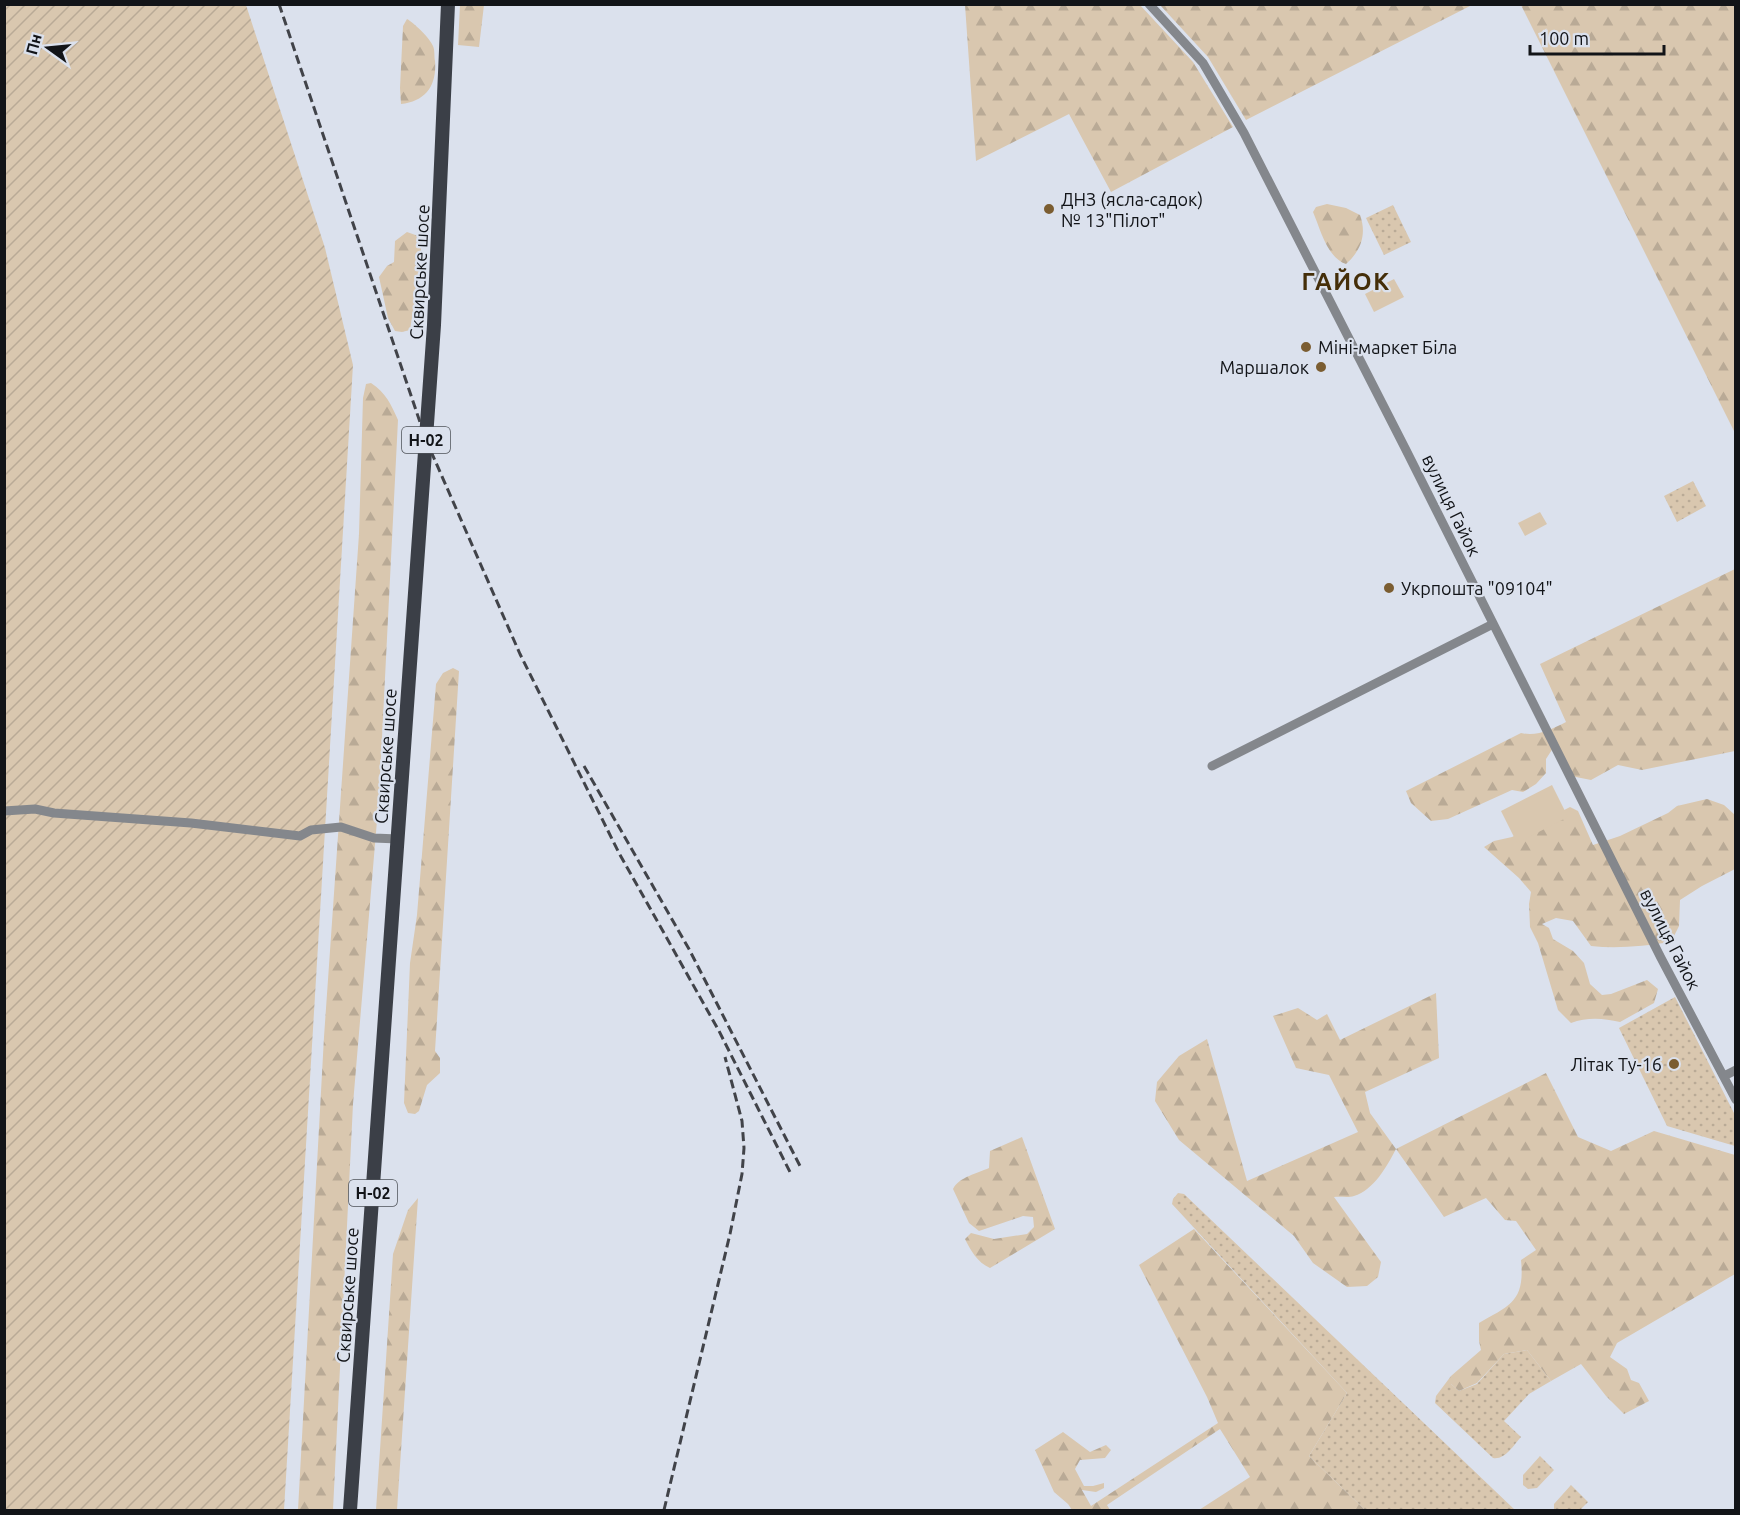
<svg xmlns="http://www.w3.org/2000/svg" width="1740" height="1515" font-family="Ubuntu,sans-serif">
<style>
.grass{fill:url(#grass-dots)}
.forest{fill:url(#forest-firs)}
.garden{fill:url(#garden-furrows)}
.pitch{fill:#d9c7af}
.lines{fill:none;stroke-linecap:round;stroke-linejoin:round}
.street{stroke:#84878c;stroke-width:9}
.primary{stroke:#3b3f47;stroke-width:14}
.rail{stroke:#414349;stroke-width:3;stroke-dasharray:9 4.5;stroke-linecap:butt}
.poi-dot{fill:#7b5d31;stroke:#dbe1ed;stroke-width:2}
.labels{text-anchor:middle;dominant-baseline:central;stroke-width:4.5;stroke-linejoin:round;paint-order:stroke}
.shield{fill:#dbe1ed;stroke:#4e5258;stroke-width:1.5}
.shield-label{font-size:16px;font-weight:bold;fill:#121418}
.poi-label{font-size:18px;fill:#121418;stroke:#dbe1ed;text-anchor:start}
.street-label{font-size:18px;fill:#121418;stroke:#dbe1ed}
.district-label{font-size:24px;font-weight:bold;letter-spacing:1.5px;fill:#442e09;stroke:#dbe1ed}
</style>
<defs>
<pattern id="grass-dots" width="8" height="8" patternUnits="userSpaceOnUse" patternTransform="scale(1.5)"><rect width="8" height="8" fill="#d9c7af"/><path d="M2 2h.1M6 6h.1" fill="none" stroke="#b9aa96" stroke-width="1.8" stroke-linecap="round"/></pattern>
<pattern id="forest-firs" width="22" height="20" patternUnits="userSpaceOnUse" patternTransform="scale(1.5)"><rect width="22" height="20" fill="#d9c7af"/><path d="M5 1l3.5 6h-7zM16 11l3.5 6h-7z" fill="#b9aa96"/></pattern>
<pattern id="garden-furrows" width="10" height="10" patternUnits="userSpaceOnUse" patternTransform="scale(1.5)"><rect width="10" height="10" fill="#d9c7af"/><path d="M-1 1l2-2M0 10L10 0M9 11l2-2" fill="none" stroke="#b9aa96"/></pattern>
</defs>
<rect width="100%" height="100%" fill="#dbe1ed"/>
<path class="grass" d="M1393,205L1411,242L1384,255L1366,218Z
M1693,481L1706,506L1677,522L1664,496Z
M1675,997L1735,1115V1146L1667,1126L1619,1028Z
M1178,1193L1184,1194L1515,1510H1365L1309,1456L1347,1393L1172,1204L1173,1199Z
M1527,1350L1551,1381L1529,1394L1504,1421L1521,1437C1513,1446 1505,1460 1493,1458L1435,1403L1436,1396L1451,1376V1384L1459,1391L1477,1384L1504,1354Z
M1540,1456L1554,1470L1537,1488L1528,1489L1523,1485V1475Z
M1571,1485L1588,1502L1580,1510H1554V1504Z"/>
<path class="forest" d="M460,5H484L479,47L458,45Z
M965,5H1140L1193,62L1233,127L1111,192L1069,114L976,161Z
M1160,5H1472L1246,120L1208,57Z
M1521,5H1735V433Z
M407,19C414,23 430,38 433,46C435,50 434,57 435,61C437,85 426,101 401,104L400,88L403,26Z
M1327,204L1346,208L1360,215C1367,234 1361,251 1346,264C1327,258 1320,228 1313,212L1316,207Z
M407,232L421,237V261L410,330L402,332L395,331L388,318L379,277L387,266L394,262L395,241Z
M371,383C386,393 391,404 398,420L379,797L353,1104L333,1510H298L324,1037L359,534L363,398L366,384Z
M1735,569V751L1642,770L1618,765L1591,780L1571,776L1555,745L1546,759V773L1536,784L1523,792L1512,790L1448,819L1431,821L1411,803L1406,791L1521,733C1537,737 1552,729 1566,722L1540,664Z
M453,668L459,671L435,1051L440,1058V1073L427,1085L419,1111L415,1114L408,1113L404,1103L410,963L417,915L436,684L443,673Z
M1707,799L1724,805L1735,815V869L1702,886L1680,900L1679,926L1671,942C1643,946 1618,949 1591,946L1573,921L1556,918L1542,924L1549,928L1553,939L1573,951L1584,963L1590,984L1602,995L1611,994L1647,980L1658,989L1654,1003L1620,1022C1603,1018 1587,1017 1571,1023L1558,1010L1538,943L1530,927L1529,904L1531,892L1519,878L1484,847L1494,841L1512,837L1570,807L1578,811L1593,845L1620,836L1668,813L1677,806Z
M1436,993L1439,1058L1365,1092L1370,1113L1396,1149L1546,1073L1578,1137L1611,1151L1654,1131L1735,1155V1274L1617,1343L1610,1357L1627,1369L1631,1380L1639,1383L1649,1401L1624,1414L1606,1396L1581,1364L1551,1381L1527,1350L1504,1354L1477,1383L1459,1391L1451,1384V1376L1481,1350L1479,1341V1323C1511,1305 1525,1301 1521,1260L1536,1250L1516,1221L1505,1220L1486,1198L1444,1217L1396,1149C1387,1166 1374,1190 1354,1196C1348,1198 1340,1196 1334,1197L1381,1262L1378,1277L1367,1286L1347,1287L1313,1263L1294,1236L1179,1140L1155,1101L1157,1082L1179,1056L1207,1039L1247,1181L1358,1132L1329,1075L1296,1068L1273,1016L1298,1008L1317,1020L1327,1014L1340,1040Z
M1022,1137L1055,1229L990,1268C977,1262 971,1251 965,1239L971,1233L994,1239L1027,1234L1034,1227L1033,1217L1023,1216L979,1231L969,1223L953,1189C959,1177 978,1173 989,1168L990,1151Z
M418,1198L397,1510H376L393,1254L408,1210Z
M1194,1229L1347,1393L1309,1456L1365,1510H1199L1250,1477L1220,1429L1107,1505L1110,1510H1072L1068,1504L1054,1492L1035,1450L1063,1432L1090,1452L1106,1445L1111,1450L1105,1458L1080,1460L1075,1469L1084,1486H1093L1104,1483V1488L1096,1492L1082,1490L1091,1506L1218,1423L1207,1397L1139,1265Z"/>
<path class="garden" d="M5,5H246L325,248L353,365L284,1510H5Z"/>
<path class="pitch" d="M1394,279L1404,297L1374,312L1365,294Z
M1540,512L1547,524L1525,536L1518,523Z
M1552,785L1568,817L1517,843L1501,811Z"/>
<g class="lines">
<path class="street" d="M1149,4L1203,63L1244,133L1405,448L1661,958L1736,1100
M1212,766L1493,624
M4,811L35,809L54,813L191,823L300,836L311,830L341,827L374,838L398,839
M1724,1076L1736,1070"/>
<path class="primary" d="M350,1510L434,325L448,4"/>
<path class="rail" d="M279,4L426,440L520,654L619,853L719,1031L790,1172
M584,766L689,949L800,1166
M664,1510L730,1234L742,1174L744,1148L742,1121L725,1057"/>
</g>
<g class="poi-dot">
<circle cx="1049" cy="209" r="6"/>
<circle cx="1306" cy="347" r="6"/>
<circle cx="1321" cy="367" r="6"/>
<circle cx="1389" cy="588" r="6"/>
<circle cx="1674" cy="1064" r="6"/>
</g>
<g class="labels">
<g class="shield">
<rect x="402" y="427" width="48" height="26" rx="4.5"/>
<rect x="349" y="1180" width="48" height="26" rx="4.5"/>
</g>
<g class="shield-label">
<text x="426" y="440">Н-02</text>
<text x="373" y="1193">Н-02</text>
</g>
<g class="poi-label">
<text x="1061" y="199">ДНЗ (ясла-садок)<tspan x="1061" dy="21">№ 13"Пілот"</tspan></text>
<text x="1318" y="347">Міні-маркет Біла</text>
<text x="1309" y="367" text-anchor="end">Маршалок</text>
<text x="1401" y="588">Укрпошта "09104"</text>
<text x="1662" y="1064" text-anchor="end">Літак Ту-16</text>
</g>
<g class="street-label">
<text transform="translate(419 272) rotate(-87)">Сквирське шосе</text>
<text transform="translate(1452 505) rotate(64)">вулиця Гайок</text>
<text transform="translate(385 756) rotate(-86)">Сквирське шосе</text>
<text transform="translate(1671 939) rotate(63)">вулиця Гайок</text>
<text transform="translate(347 1295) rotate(-86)">Сквирське шосе</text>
</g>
<g class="district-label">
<text x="1346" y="281">ГАЙОК</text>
</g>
</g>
<rect width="1740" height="1515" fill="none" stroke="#121418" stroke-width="12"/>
<g transform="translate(48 48) rotate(285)" stroke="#dbe1ed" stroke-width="4.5" paint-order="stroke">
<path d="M0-4.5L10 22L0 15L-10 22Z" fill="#121418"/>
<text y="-9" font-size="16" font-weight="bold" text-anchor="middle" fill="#121418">Пн</text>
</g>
<path d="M1530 45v9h134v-9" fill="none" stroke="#121418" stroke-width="3"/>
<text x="1539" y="45" font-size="18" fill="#121418" stroke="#dbe1ed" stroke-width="4.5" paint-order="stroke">100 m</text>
</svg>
